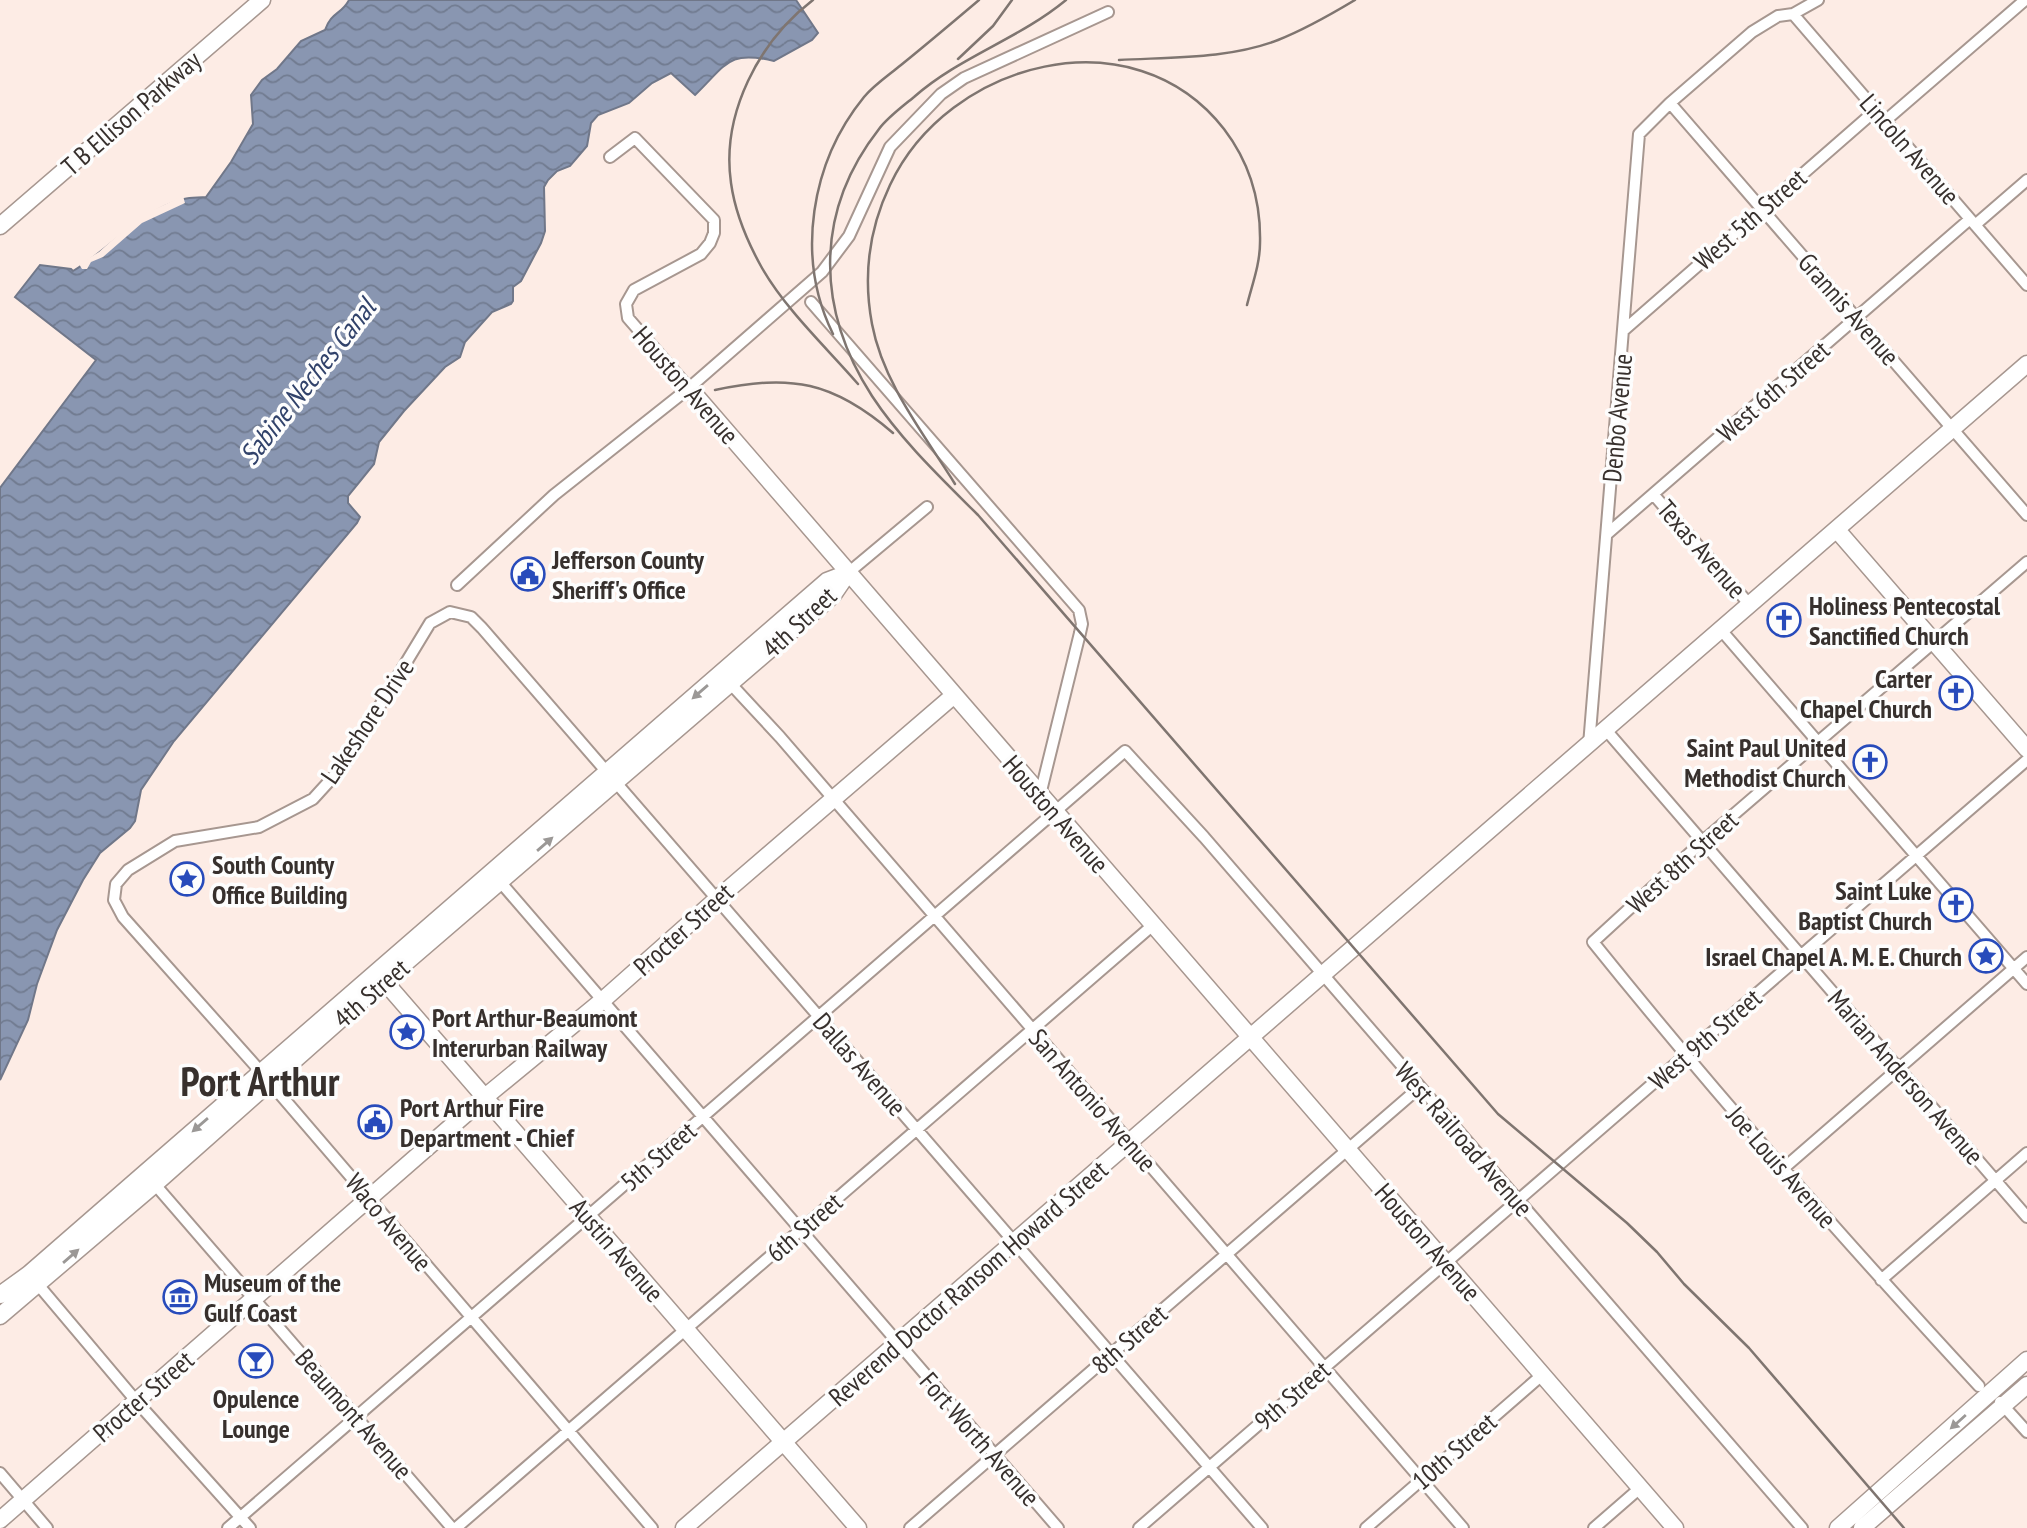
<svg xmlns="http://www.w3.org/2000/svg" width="2027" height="1528" font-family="'PT Sans Narrow',sans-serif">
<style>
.water{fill:url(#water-waves);stroke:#707789;stroke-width:2}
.pier{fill:#fdece5}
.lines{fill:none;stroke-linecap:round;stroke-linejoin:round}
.street-casing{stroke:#a79790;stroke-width:14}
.secondary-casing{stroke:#a79790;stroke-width:19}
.street{stroke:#fff;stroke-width:10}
.secondary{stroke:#fff;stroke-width:16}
.rail{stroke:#7f7570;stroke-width:2.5}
.oneway{fill:#9b9896}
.labels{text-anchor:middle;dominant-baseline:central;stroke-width:7;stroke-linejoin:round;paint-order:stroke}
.street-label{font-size:26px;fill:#37302d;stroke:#fdfdfd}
.poi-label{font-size:26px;font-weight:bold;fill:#37302d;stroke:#fdfdfd;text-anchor:start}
.water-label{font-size:28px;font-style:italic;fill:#31426a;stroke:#fdfdfd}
.town-label{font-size:40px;font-weight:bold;fill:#37302d;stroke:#fdfdfd}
</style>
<defs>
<pattern id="water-waves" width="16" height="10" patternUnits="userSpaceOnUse" patternTransform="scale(1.75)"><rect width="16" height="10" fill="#8996b1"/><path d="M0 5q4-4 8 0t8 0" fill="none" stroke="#717b90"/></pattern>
</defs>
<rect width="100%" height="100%" fill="#fdece5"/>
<path class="water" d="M349,0H796L818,33L812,40L774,61C728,50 727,64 695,95L671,73L652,83L629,103L598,115L591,123L587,146L570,166L557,171L548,180L544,187L545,231L541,243L521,281L513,287V301L511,304L492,312L465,342L460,357L445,367L404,411L379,442L374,464L348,496V503L360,517L357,523L174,741L141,790L135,821L130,828L100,853L83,880L57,930L37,984L28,1020L0,1080V488L96,360L15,297L40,265L71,269L73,271C110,249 141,210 184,199C191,197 199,198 206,197L231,162L253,124L251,95L262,80L277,69L301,41L325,30C331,12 342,14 349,0Z"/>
<path class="pier" d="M183,196L185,203L142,223L103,257L91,262L87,269H82L79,264L99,252L138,217Z"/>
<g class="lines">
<defs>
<path id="street" d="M1793,14L2027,285
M1670,103L2027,515
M1885,121L2025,0
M610,157L635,138L714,220V233L710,243L701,254L634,290L626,304L628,318L689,388
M1975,225L2027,180
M811,302L1079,610L1082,624L1080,633L1040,795
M1624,330L1876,110
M1653,494L1750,605
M1607,534L1970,219
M848,573L927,507
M457,585L554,495L689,388L822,272L849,236L890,147L941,94L964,78L1108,12
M1721,630L2027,984
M728,681L780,737L1463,1528
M1606,730L2027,1217
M1589,745L1639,134L1670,103L1752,32L1778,16L1793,14L1818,0
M496,877L1058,1528
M1784,1168L2027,957
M152,1181L452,1528
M1881,1280L2027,1153
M35,1281L137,1402L250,1528
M1979,1386C1846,1242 1716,1095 1593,942L1703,841L2027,562
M2000,1402L2027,1432
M0,1473L47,1528
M228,1528L1125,751L1204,837L1802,1528
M456,1528L1153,925
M652,1528L261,1072L123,917L114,900L116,884L128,870L175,841L259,827L313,799L344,765L430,623L450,612L471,617L482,628L1262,1528
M910,1528L1420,1087
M1139,1528L2027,760
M1366,1528L1542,1375
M1594,1528L1640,1488"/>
<path id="secondary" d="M0,226L262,0
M689,388L1675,1528
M1837,530L2027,749
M378,974L858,1528
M0,1295L29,1274L145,1173L827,581L848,573
M0,1316L155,1184L360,1002L833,595L848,573
M0,1520L485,1097L603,1000L717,899L953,696
M684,1528L2027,364
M1838,1528L2027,1360
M1862,1528L2027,1385"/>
</defs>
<use href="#street" class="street-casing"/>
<use href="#secondary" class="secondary-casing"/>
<use href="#street" class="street"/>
<use href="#secondary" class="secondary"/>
<path class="rail" d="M813,0C759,41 721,114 731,183C735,212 748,243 762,268C787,311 826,347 858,384
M1066,0C1019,39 959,57 914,97C902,107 888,117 879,129C814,212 816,309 872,396C901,440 940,477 978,515L1498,1114L1627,1223L1657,1252L1684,1284L1749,1348L1904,1528
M958,59L993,26L1012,0
M1119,60C1172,57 1229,59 1278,40C1306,29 1330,15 1355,0
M833,334C795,257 811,162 864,97C874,85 889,75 901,65C927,44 953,22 979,0
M715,390C791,374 833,381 893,433
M955,484C924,434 883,383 872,324C863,276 869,229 890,185C948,61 1133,12 1224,129C1250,163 1261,201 1260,243C1260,264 1252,285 1247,305"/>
</g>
<defs><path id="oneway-solid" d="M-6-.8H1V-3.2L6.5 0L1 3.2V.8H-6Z" transform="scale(1.75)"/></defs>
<g class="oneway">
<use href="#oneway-solid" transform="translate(700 692) rotate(139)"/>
<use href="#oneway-solid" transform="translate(545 844) rotate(-41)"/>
<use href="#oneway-solid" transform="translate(200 1125) rotate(139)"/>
<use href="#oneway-solid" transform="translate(71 1256) rotate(-41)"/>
<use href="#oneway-solid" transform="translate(1958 1422) rotate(138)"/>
</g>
<defs>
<symbol id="civic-ring" viewBox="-11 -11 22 22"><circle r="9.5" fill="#fdfdfd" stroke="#284bbb" stroke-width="1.5"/><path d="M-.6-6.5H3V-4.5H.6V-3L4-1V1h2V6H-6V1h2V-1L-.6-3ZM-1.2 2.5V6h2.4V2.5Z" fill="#284bbb"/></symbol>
<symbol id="church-ring" viewBox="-11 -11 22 22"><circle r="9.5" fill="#fdfdfd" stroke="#284bbb" stroke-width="1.5"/><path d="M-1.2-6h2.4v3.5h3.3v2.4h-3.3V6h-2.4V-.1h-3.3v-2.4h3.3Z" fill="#284bbb"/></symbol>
<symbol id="sight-ring" viewBox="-11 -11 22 22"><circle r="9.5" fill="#fdfdfd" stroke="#284bbb" stroke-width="1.5"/><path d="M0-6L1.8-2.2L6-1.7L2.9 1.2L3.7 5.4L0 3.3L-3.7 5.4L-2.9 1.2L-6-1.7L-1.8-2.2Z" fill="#284bbb"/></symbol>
<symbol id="museum-ring" viewBox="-11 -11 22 22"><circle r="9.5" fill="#fdfdfd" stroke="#284bbb" stroke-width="1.5"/><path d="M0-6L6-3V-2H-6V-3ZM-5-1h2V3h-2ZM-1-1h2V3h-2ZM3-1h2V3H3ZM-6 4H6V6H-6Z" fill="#284bbb"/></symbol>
<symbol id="bar-ring" viewBox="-11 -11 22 22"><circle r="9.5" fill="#fdfdfd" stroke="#284bbb" stroke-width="1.5"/><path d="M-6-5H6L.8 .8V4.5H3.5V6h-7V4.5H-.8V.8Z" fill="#284bbb"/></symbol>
</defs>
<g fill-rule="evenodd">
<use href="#civic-ring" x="509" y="555" width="38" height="38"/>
<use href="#church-ring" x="1765" y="601" width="38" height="38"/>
<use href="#church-ring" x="1937" y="674" width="38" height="38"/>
<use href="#church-ring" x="1851" y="743" width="38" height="38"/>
<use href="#sight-ring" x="168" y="860" width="38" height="38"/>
<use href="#church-ring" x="1937" y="886" width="38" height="38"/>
<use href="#sight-ring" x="1967" y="937" width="38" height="38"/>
<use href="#sight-ring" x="388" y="1013" width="38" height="38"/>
<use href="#civic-ring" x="356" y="1103" width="38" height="38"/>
<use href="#museum-ring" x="161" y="1278" width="38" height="38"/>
<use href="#bar-ring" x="237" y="1342" width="38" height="38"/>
</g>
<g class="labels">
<g class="street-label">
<text transform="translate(131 113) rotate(-41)">T B Ellison Parkway</text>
<text transform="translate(1910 149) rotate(49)">Lincoln Avenue</text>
<text transform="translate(1750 219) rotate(-41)">West 5th Street</text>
<text transform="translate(1849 309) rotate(49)">Grannis Avenue</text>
<text transform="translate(686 385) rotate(49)">Houston Avenue</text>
<text transform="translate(1773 391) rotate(-41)">West 6th Street</text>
<text transform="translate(1617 418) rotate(-85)">Denbo Avenue</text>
<text transform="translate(1702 549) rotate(49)">Texas Avenue</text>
<text transform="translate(799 622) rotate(-43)">4th Street</text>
<text transform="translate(367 721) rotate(-56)">Lakeshore Drive</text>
<text transform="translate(1056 814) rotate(49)">Houston Avenue</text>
<text transform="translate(1682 862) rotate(-42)">West 8th Street</text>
<text transform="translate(683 929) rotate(-42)">Procter Street</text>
<text transform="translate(371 993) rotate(-41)">4th Street</text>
<text transform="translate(1705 1039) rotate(-41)">West 9th Street</text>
<text transform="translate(860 1064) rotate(49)">Dallas Avenue</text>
<text transform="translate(1906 1077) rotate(49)">Marian Anderson Avenue</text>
<text transform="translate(1093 1100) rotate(49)">San Antonio Avenue</text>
<text transform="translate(1464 1139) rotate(49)">West Railroad Avenue</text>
<text transform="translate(658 1156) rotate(-41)">5th Street</text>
<text transform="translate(1782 1167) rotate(49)">Joe Louis Avenue</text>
<text transform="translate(389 1222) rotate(50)">Waco Avenue</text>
<text transform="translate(804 1227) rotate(-41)">6th Street</text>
<text transform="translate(1428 1242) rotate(49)">Houston Avenue</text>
<text transform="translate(617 1250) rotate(49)">Austin Avenue</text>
<text transform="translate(968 1283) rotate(-41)">Reverend Doctor Ransom Howard Street</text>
<text transform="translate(1129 1339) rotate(-41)">8th Street</text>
<text transform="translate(1292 1395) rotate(-41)">9th Street</text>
<text transform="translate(143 1396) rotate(-41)">Procter Street</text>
<text transform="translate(354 1414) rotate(49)">Beaumont Avenue</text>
<text transform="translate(980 1439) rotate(49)">Fort Worth Avenue</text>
<text transform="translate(1454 1451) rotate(-41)">10th Street</text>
</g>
<g class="poi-label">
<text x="552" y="559">Jefferson County<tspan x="552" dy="30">Sheriff's Office</tspan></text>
<text x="1809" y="605">Holiness Pentecostal<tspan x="1809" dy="30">Sanctified Church</tspan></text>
<text x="1932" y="678" text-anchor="end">Carter<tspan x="1932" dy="30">Chapel Church</tspan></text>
<text x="1846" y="747" text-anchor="end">Saint Paul United<tspan x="1846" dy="30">Methodist Church</tspan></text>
<text x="212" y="864">South County<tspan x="212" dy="30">Office Building</tspan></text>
<text x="1932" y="890" text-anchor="end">Saint Luke<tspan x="1932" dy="30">Baptist Church</tspan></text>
<text x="1962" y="956" text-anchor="end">Israel Chapel A. M. E. Church</text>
<text x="432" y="1017">Port Arthur-Beaumont<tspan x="432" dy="30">Interurban Railway</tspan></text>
<text x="400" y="1107">Port Arthur Fire<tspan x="400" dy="30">Department - Chief</tspan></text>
<text x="204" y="1282">Museum of the<tspan x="204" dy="30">Gulf Coast</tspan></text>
<text x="256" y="1398" text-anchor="middle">Opulence<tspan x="256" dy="30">Lounge</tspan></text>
</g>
<g class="water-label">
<text transform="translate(307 381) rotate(-52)">Sabine Neches Canal</text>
</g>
<g class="town-label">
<text x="260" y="1081">Port Arthur</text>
</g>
</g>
</svg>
